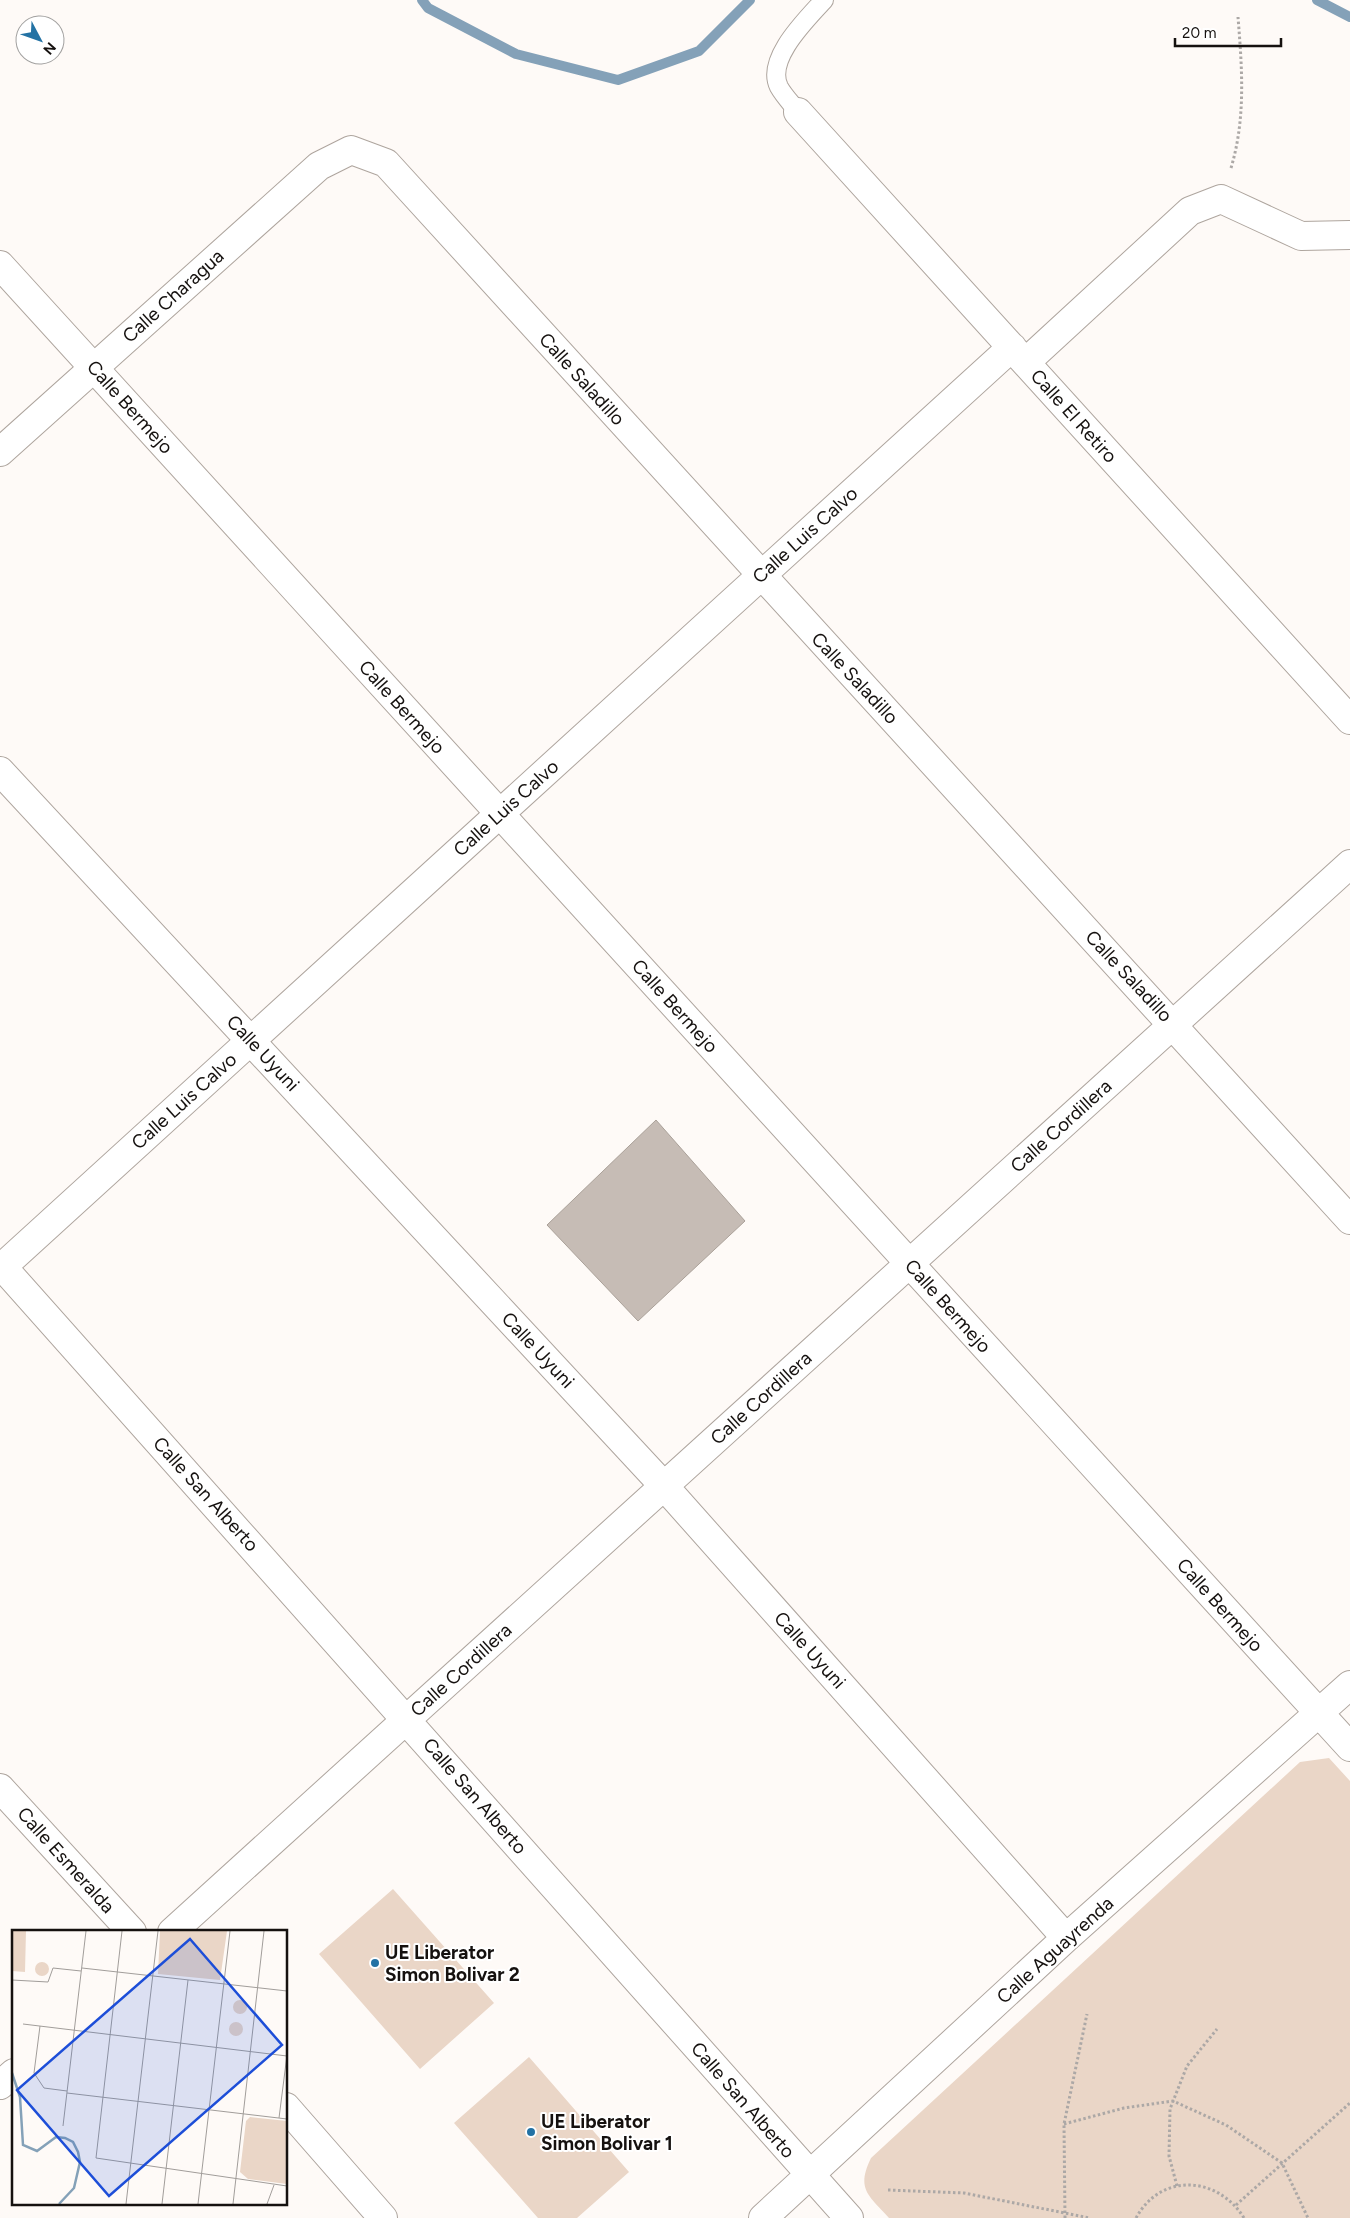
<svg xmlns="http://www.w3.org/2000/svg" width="1350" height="2218" font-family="Figtree,sans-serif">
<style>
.green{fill:#ead6c7}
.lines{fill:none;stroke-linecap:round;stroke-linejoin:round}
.stream{stroke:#84a1b8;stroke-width:10}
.building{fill:#c6bcb5;stroke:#aaa199}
.service-casing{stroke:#aea59e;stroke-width:20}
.minor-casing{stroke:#aea59e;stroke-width:30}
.path{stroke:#aca8a6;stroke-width:3;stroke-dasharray:2.5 2.5;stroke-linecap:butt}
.service{stroke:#fff;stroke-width:18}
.minor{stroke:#fff;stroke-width:28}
.poi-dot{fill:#2372a4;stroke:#fff;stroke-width:2}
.labels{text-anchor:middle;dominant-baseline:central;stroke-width:4;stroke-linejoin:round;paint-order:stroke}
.street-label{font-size:19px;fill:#15110f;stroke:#fff}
.poi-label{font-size:19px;font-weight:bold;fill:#15110f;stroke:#fff;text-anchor:start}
.inset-river{fill:none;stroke:#84a1b8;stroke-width:2.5}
.inset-road{fill:none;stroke:#a19d9a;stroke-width:1}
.view{fill:#1d4ed8;fill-opacity:0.15;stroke:#1d4ed8;stroke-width:2.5}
.inset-edge{fill:none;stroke:#15110f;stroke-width:2.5}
</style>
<rect width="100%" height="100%" fill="#fefaf7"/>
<path class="green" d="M1329,1758L1350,1781V2218H889C868,2195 856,2189 871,2158L1300,1762Z
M393,1889L494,2003L420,2069L319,1954Z
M529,2057L629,2172L577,2218H538L454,2123Z"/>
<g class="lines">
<path class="stream" d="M422,0L428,8L516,54L618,80L699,51L750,0
M1317,0L1350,17"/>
</g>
<path class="building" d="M656,1120L745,1221L638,1321L547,1225Z"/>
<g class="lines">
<defs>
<path id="service" d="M798,112C792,104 784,96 779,87C765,59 807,19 824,0"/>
<path id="minor" d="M798,112L1350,720
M0,265L1350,1747
M1026,362L1190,211L1221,199L1301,236L1350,235
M0,452L319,166L351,150L386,163L1350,1220
M0,771L664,1486L1066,1938
M0,1264L849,2218
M0,1269L1012,347
M0,1788L132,1932
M172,1932L1350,864
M0,2085L14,2073
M286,2107L383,2218
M763,2218L1066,1938L1350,1685"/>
</defs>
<use href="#service" class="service-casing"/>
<use href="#minor" class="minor-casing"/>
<path class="path" d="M1231,168C1246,118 1242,68 1238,17
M1064,2124L1124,2108L1173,2101L1226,2125L1282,2163L1308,2218
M1177,2186L1169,2156L1170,2109L1187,2066L1217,2029
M888,2190L964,2193L1090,2218
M1236,2205L1350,2103
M1065,2218L1064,2124L1087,2014
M1136,2218C1161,2172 1218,2176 1244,2218"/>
<use href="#service" class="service"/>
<use href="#minor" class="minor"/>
</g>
<g class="poi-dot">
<circle cx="375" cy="1963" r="5"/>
<circle cx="531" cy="2132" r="5"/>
</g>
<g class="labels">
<g class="street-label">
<text transform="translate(173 296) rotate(-42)">Calle Charagua</text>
<text transform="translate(582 379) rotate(48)">Calle Saladillo</text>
<text transform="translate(130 407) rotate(48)">Calle Bermejo</text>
<text transform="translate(1074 416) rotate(48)">Calle El Retiro</text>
<text transform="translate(805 535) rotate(-42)">Calle Luis Calvo</text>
<text transform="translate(855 678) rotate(47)">Calle Saladillo</text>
<text transform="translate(402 707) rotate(48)">Calle Bermejo</text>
<text transform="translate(506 808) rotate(-42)">Calle Luis Calvo</text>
<text transform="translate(1129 976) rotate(47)">Calle Saladillo</text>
<text transform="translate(675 1006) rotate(48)">Calle Bermejo</text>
<text transform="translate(263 1053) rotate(47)">Calle Uyuni</text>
<text transform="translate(184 1101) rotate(-42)">Calle Luis Calvo</text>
<text transform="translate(1061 1126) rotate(-42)">Calle Cordillera</text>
<text transform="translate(948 1306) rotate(48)">Calle Bermejo</text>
<text transform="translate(538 1350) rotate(47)">Calle Uyuni</text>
<text transform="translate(761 1398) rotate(-42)">Calle Cordillera</text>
<text transform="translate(206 1494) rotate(48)">Calle San Alberto</text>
<text transform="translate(1220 1605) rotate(48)">Calle Bermejo</text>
<text transform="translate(810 1650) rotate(48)">Calle Uyuni</text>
<text transform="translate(461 1670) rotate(-42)">Calle Cordillera</text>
<text transform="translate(475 1796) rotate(49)">Calle San Alberto</text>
<text transform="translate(66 1860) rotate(48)">Calle Esmeralda</text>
<text transform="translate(1055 1950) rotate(-42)">Calle Aguayrenda</text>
<text transform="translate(743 2100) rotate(49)">Calle San Alberto</text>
</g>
<g class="poi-label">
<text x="385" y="1952">UE Liberator<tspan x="385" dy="22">Simon Bolivar 2</tspan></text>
<text x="541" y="2121">UE Liberator<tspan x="541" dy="22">Simon Bolivar 1</tspan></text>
</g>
</g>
<g transform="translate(12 1930)">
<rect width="275" height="275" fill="#fefaf7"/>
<path d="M0,1H14L13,42L0,41ZM148,1H215L208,50L146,44ZM23 39a7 7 0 1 1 14 0a7 7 0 1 1-14 0ZM221 77a7 7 0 1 1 14 0a7 7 0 1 1-14 0ZM217 99a7 7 0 1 1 14 0a7 7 0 1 1-14 0ZM238,187L275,191V254L236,249L228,242L234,191Z" fill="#ead6c7"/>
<path class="inset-river" d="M0,143L8,167L11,215L25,221L44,207L53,208L61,212L66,222L68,232L62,258L47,274"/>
<path class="inset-road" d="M110,1L84,228L275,256M70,38L275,61M0,50L36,52L41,38L69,41M11,94L275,126M28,96L22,143L32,158L55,161M55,163L275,189M267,188L275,125M51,196L74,1M114,274L146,1M150,274L176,50M186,274L218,1M221,274L252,1M255,274L262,255"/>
<path class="view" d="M178,9L270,115L97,266L5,160Z"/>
<rect width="275" height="275" class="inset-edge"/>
</g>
<g transform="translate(40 40) rotate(131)"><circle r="24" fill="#ffffff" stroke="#a1a09f"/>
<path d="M0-4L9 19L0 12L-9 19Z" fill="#2372a4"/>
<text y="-8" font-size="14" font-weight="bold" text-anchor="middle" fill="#15110f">N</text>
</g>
<path d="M1175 38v8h106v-8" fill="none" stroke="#15110f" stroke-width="2.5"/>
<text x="1182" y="38" font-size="15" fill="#15110f" stroke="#ffffff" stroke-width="4" paint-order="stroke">20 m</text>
</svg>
